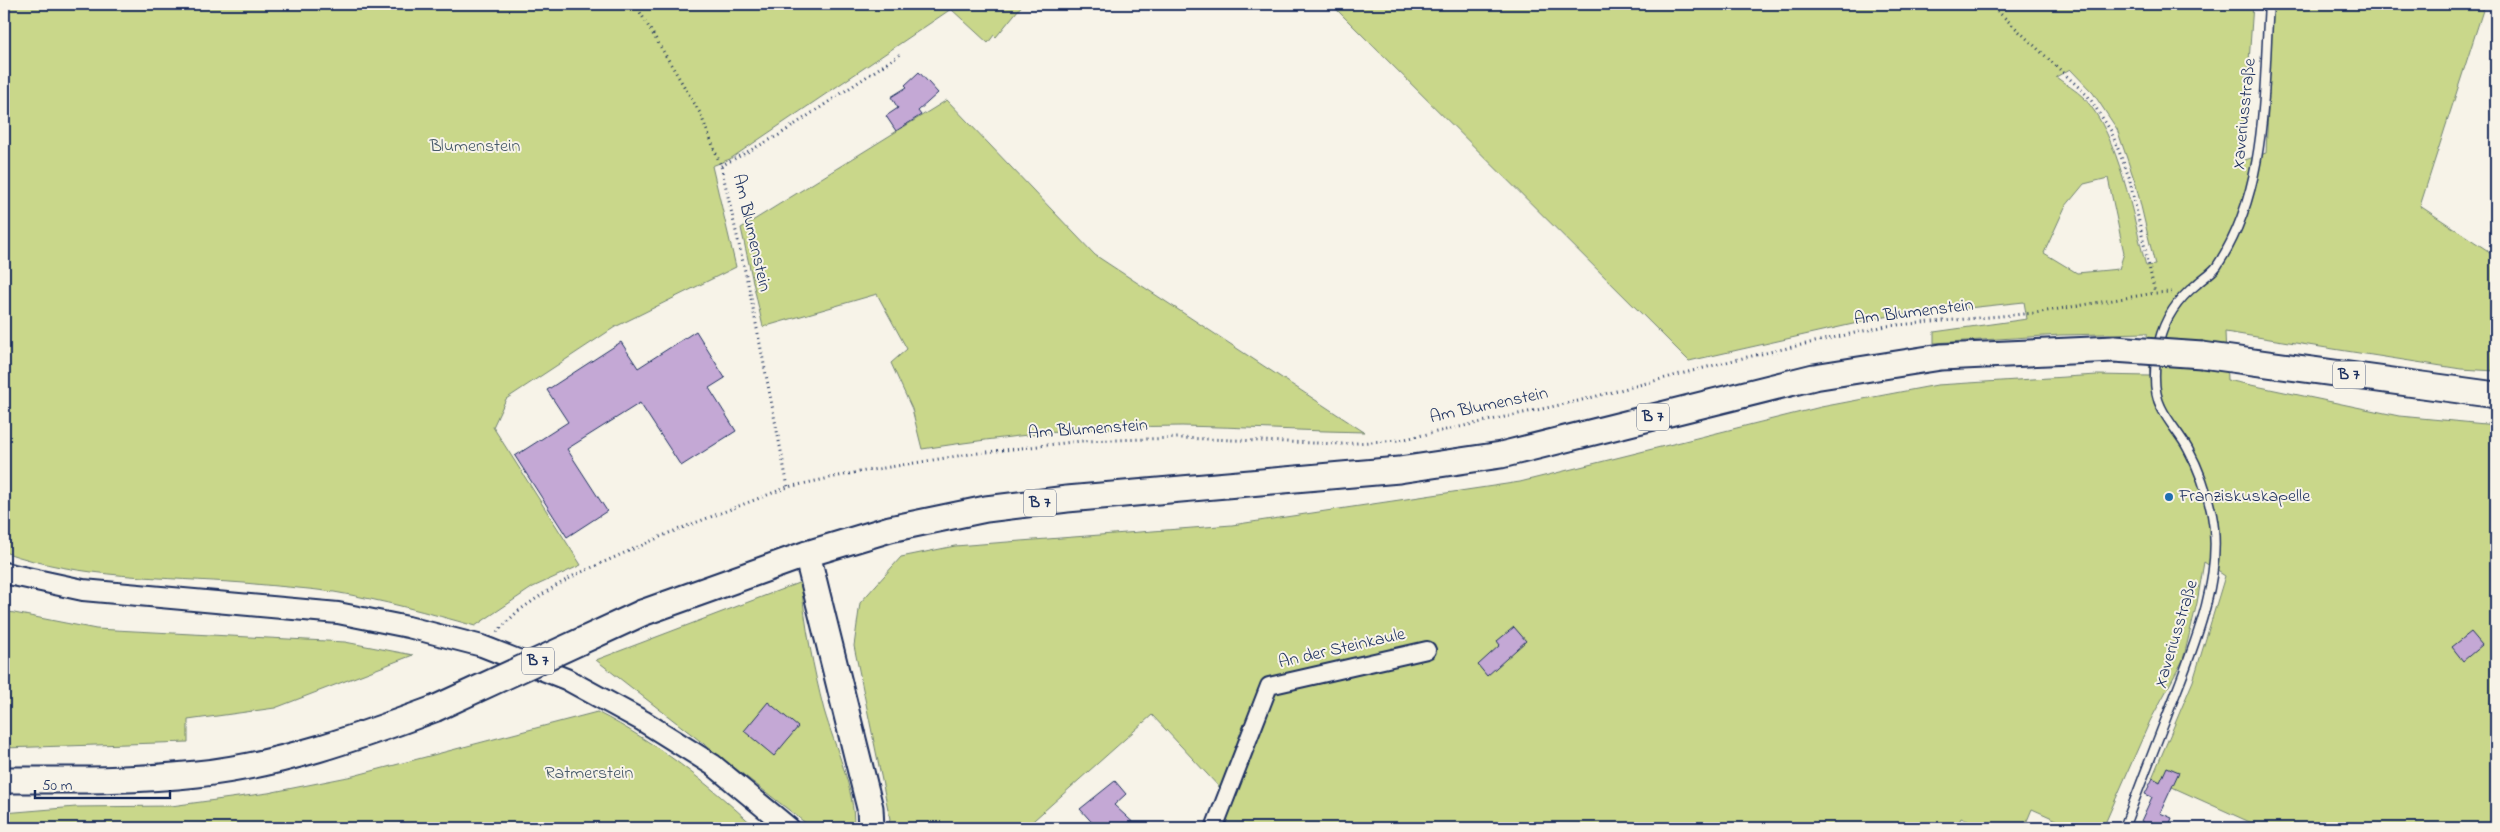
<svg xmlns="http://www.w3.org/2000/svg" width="2500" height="832" font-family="'Indie Flower',sans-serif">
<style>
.green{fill:#c9d78a;stroke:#728374;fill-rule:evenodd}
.building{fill:#c4a8d5;stroke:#1b2f5e}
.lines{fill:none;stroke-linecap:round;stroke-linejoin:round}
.service-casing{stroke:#1b2f5e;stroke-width:11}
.minor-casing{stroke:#1b2f5e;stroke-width:20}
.tertiary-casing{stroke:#1b2f5e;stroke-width:24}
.primary-casing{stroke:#1b2f5e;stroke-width:29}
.path{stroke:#1b2f5e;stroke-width:3;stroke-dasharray:1 4;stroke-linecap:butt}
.service{stroke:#f7f3e8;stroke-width:8}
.minor{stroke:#f7f3e8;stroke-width:16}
.tertiary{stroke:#f7f3e8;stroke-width:20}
.primary{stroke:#f7f3e8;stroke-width:25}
.primary-bridge-casing{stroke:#1b2f5e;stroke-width:29;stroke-linecap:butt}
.primary-bridge{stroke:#f7f3e8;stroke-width:25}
.poi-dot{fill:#1f6fb2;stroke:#f7f3e8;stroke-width:2}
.labels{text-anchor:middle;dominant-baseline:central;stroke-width:4;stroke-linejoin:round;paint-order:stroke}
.shield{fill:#f7f3e8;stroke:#5d6a87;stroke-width:1}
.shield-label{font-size:16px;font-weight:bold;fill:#1b2f5e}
.street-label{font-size:18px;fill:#1b2f5e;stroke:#f7f3e8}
.park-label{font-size:18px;fill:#465969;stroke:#f7f3e8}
.poi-label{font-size:18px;fill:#1b2f5e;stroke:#f7f3e8;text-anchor:start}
</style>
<rect width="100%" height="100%" fill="#f7f3e8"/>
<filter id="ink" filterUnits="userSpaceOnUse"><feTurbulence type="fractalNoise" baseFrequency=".02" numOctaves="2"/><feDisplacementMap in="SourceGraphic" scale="10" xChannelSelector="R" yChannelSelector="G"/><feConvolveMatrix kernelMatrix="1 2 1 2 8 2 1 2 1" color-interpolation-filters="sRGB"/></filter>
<g filter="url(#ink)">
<path class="green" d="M4,4H1023L996,37L994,35L988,43L951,9L730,159L712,166L736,267L615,327L506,399L493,427L581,565L533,587L475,626C429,613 382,600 334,592C305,588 274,586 244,583C164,577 80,579 4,552Z
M1331,4H2253L2245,120L2236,163L2266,153L2273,4H2485L2420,206L2496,256V371L2461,369L2225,332L2227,380L2399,416L2496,425V828H2263L2152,778L2193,681L2225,576L2204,562L2197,603L2183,660L2150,721L2103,828H2075L2032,809L2024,828H1983L1961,818L1956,828H1223L1235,796L1221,789L1152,715L1025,828H888L890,819L854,646L860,603L901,557L955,546L1232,525L1520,482L1821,407L1937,385L2097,375L2150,376L2147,333L2061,335L1934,343V332L2027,319L2024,302L1884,317L1689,361ZM2070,69L2093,93L2117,129L2136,185L2155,265L2146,266C2133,218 2119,135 2084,98C2076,90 2065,84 2056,77ZM2108,178L2124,253L2119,269L2077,273L2044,253L2065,207L2084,184Z
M947,100L1095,255L1364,432C1303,431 1242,427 1182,426C1095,426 1007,436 922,449L912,409L891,363L907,349L877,294L763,327L741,228Z
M801,582C805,625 813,668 824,710C835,748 855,788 854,828H812L596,660Z
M4,611L96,629L345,642L413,655L275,708L188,720V742L4,748Z
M597,712C659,744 705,781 756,828H4V813L76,807L171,806L268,793L353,776Z"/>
<path class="building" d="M919,72L938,93L918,111L921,115L896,131L886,116L898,108L891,97L907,87L905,85Z
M696,331L725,378L709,388L736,431L681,466L640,403L567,449L607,511L567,537L515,456L568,422L547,390L621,342L638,368Z
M1514,627L1526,641L1487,676L1478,665L1500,645L1497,641Z
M2471,632L2482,645L2463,661L2452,647Z
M768,702L798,727L774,756L744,731Z
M2167,767L2179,772L2160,813L2172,818L2168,828H2141L2143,822L2141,821L2152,797L2145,794L2153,778L2160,782Z
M1115,781L1126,794L1114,805L1139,828H1097L1080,809Z"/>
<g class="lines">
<defs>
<path id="service" d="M2124,828C2138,791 2152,754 2167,716C2189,658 2225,579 2212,515C2207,492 2199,469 2188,449C2180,434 2168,422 2161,407C2152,389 2155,361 2159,342C2165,317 2178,299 2197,284C2203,278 2212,273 2217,266C2268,189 2263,92 2269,4"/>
<path id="minor" d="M1214,828L1269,686L1427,650"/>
<path id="tertiary" d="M4,573L83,590L338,613L408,627L482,646L566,679L643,721L713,765L789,828"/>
<path id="primary" d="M2202,355L2496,395
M807,554L870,808L871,828
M642,613L807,554L890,529L986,509L1067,499L1399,470L1501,455L1814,377L1941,357L2114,349
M4,780C68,780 133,781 197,774C280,765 356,738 434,709"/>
</defs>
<use href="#service" class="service-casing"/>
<use href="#minor" class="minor-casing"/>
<use href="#tertiary" class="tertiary-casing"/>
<use href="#primary" class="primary-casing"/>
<path class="path" d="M635,4L700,113L721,166L750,293L788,487
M1990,4L2088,96L2111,131L2129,177L2155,293
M721,166L779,135L902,53
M497,632L518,611L549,590L575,575L669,533L788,487L853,473L970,454L1081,441L1180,438L1341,444L1400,440L1578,401L1734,360L1886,326L2035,313L2155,293L2172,292"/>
<use href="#service" class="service"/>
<use href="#minor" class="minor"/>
<use href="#tertiary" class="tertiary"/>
<use href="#primary" class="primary"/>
<defs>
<path id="primary-bridge" d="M2114,349L2202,355
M434,709L642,613"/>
</defs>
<use href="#primary-bridge" class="primary-bridge-casing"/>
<use href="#primary-bridge" class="primary-bridge"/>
</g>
</g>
<circle class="poi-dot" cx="2169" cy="497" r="5"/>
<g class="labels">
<g class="shield">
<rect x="2333" y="361.5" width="32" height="27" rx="4"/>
<rect x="1637" y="403.5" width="32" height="27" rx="4"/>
<rect x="1024" y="489.5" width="32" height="27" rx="4"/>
<rect x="522" y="647.5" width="32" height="27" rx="4"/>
</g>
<g class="shield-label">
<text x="2349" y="375">B 7</text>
<text x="1653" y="417">B 7</text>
<text x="1040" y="503">B 7</text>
<text x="538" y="661">B 7</text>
</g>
<g class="street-label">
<text transform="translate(2245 114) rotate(-84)">Xaveriusstraße</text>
<text transform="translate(751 233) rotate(77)">Am Blumenstein</text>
<text transform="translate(1914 313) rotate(-7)">Am Blumenstein</text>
<text transform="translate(1489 406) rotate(-12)">Am Blumenstein</text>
<text transform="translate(1088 430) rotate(-4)">Am Blumenstein</text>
<text transform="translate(2177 634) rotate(-73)">Xaveriusstraße</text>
<text transform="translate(1342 649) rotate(-13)">An der Steinkaule</text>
</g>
<g class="park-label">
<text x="475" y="147">Blumenstein</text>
<text x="589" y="774">Ratmerstein</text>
</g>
<g class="poi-label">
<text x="2179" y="497">Franziskuskapelle</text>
</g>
</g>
<rect width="2500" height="832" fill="none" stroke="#f7f3e8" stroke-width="20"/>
<rect x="10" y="10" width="2480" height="812" fill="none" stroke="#1b2f5e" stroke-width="2" filter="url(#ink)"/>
<path d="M35 790v8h135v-8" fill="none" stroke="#1b2f5e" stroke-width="2.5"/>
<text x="42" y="790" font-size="15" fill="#1b2f5e" stroke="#f7f3e8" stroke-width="4" paint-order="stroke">50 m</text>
</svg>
